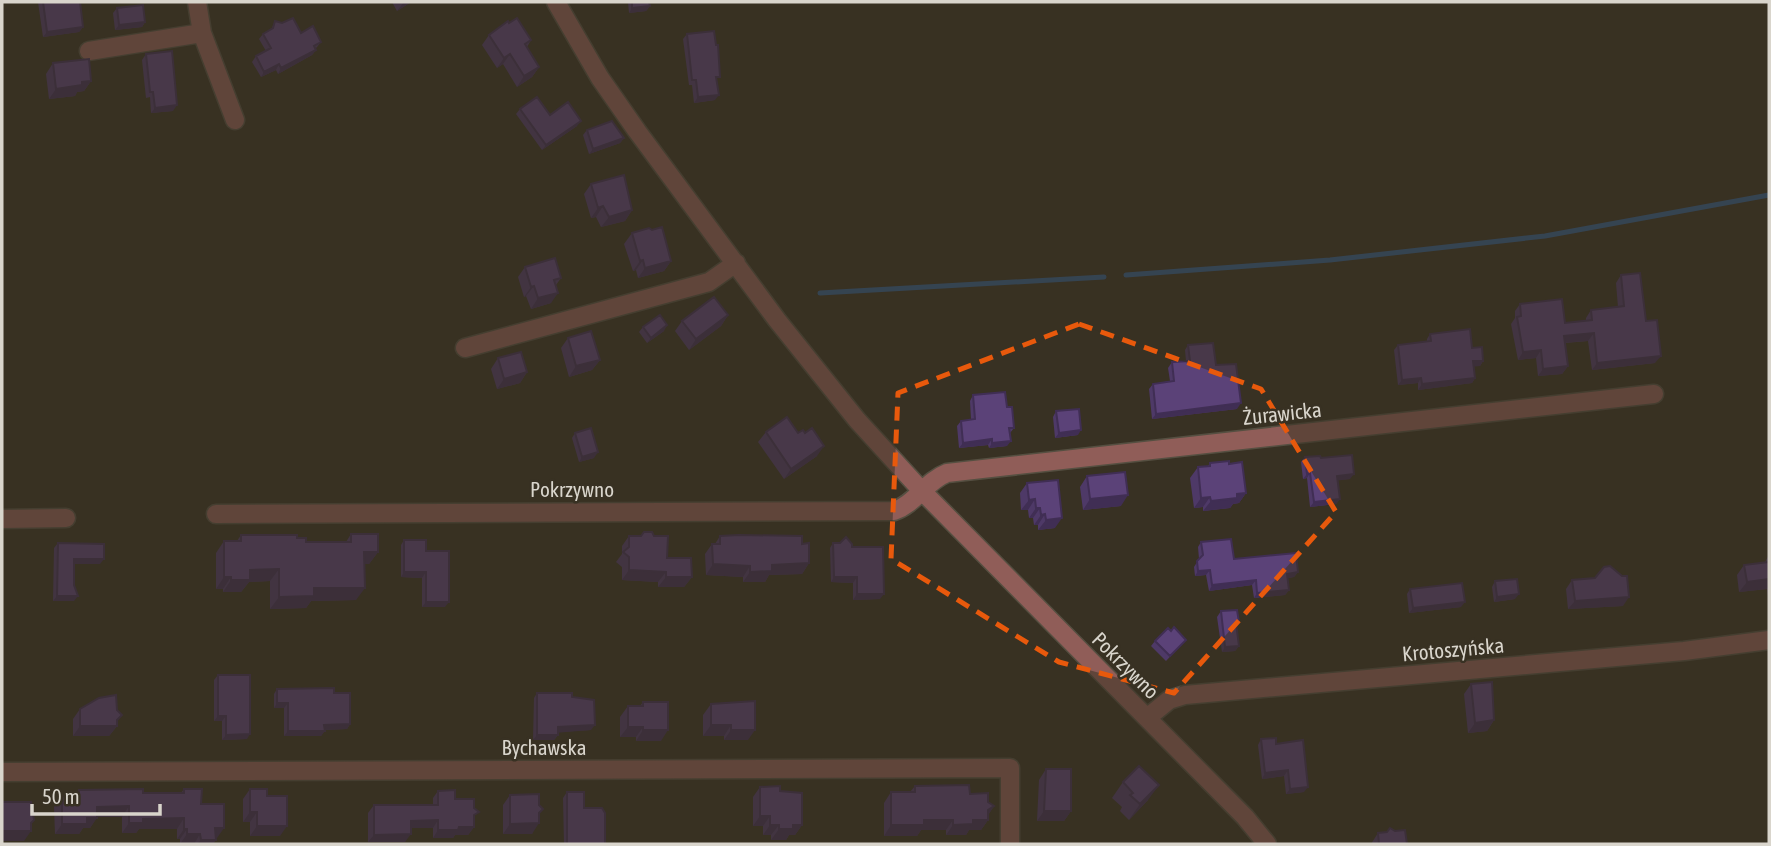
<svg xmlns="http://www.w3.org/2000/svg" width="1771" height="846" font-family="'Asap Condensed',sans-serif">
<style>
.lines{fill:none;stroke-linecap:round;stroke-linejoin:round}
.stream{stroke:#325b8b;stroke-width:5}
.minor-casing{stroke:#554f41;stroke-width:21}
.minor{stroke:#905d58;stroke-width:18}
.wall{fill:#4e3967}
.shaded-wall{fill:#402e54}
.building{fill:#5b4278;stroke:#402e54;stroke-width:2}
.marked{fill:none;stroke:#e8590c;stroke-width:5;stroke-dasharray:14 9;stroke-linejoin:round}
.labels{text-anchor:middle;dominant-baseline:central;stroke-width:5;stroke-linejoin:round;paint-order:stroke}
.street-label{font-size:21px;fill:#d9d5cc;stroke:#383123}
</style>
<rect width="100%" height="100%" fill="#383123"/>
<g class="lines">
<path class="stream" d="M1126,275L1330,260L1545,236L1769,195
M820,293L1104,277"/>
<defs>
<path id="minor" d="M197,2L202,33L235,120
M556,2L600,78L637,131L777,320L857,420L921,490L1245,817L1267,844
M89,51L202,33
M465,348L709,282L736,263
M216,514L894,511C915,504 926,481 947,473L1654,394
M2,519L66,518
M1147,718L1169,700L1185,695L1684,651L1769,640
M2,772L1010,768V844"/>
</defs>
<use href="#minor" class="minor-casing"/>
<use href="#minor" class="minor"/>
</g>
<path class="wall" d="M38,2H80L83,27L79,32L43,37Z
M392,2H411L397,11Z
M628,2H649L650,6L646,11L629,13Z
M117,8L145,22L142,27L115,30L113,13Z
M275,21L321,42L317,47L315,49L316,50L312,55L278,74L276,70L261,77L252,62L256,56L266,51L259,39L263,34L271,30Z
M509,23L531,40L527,47L539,67L532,77L517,87L503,64L497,68L482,45L489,35Z
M687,34L717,81L715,100L694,103L692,85H689L683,39Z
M146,54L173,111L151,113L150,97L146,98L142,60Z
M53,63L91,81L84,91L77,92L75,96L49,99L46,74Z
M520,109L550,115L577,126L542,150L516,114Z
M587,130L624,138L620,143L589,154L583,135Z
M591,184L632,210L625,221L601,227L596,217L591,218L584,194Z
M652,230L671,261L664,271L638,278L636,270L633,271L624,244L632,233Z
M525,267L561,278L556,285L551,303L531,309L526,296L524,297L518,277Z
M1621,275L1646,321L1655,363L1592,370L1588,341L1565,343L1568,366L1562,374L1538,376L1536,358L1518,360L1511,324L1515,318V311L1520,304L1565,323L1586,321V318L1591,310L1618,307L1616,283Z
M728,315L721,326L689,350L675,331L682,321Z
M643,327L664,331L647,343L639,332Z
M1430,334L1472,348L1483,361L1480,366H1474L1475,378L1472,383L1418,390V383L1398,385L1394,350L1398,345L1427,341V339Z
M568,338L600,360L592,370L569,377L561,348Z
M1188,345L1216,365L1237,409L1152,419L1149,389L1153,384L1170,381L1168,368L1172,362L1186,361L1185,350Z
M498,358L527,372L520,383L497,389L491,369Z
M973,395L1007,407L1014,428L1010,433L1007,446L989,448L988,445L959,448L957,426L961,421L971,420L970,401Z
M1056,411L1078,435L1055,438L1053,417Z
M766,432L798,433L817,456L784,479L758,442Z
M575,433L594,458L579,462L572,438Z
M1305,457L1321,458L1350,479L1338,480L1340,499L1336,504L1310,507L1307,478L1303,479L1301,462Z
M1210,463L1229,464L1246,493L1239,503L1233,504L1230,508L1203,511V507L1194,508L1190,478L1198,467L1208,466Z
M1087,476L1121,506L1083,510L1080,487Z
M1027,483L1055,528L1038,530V525H1034L1033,518H1029L1028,510H1021L1020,493Z
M351,534L378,552L369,564H365L356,600L311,601L306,608L270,609V581L249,582L241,592H223V589H216V553L224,541H237L241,535L306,542H346Z
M629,536H641L667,558L692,577L684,587H658V582L622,580V567L616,562L622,554V546Z
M720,536L802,544L809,563L802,574L769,575L765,582H743V577L706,575L705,554L712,544H715Z
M404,540L426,551L445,607H422V578L401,577V545Z
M1201,542L1234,559L1298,572L1294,577L1288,578L1289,590L1285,595L1254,598L1252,585L1209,591L1206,575L1195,576L1194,567L1199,559L1198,547Z
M58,543L100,564H74V601H53L54,548Z
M833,543L852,547L880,599L853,600V583L831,582L830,548Z
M1769,555V596H1768L1767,589L1739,592L1737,575L1744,565L1765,562Z
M1572,580L1623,606L1568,609L1566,589Z
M1495,581L1515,599L1494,602L1492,587Z
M1410,589L1461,607L1409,613L1407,594Z
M1221,611L1239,622L1236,626L1239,646L1235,651L1222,652L1217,617Z
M1171,631L1186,640L1166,661L1151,646L1155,641Z
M218,675L247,739L222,740V721H214V680Z
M1471,684L1494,720L1487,731L1468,733L1464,694Z
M277,689L334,693L350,724L347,729L325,730L321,736H284V708H274V694Z
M537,693L572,697L591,730L558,732V735L554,740H533L534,698Z
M643,702L661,741H636V737H620V717L628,706H640Z
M711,704L748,740H724V736H703V715Z
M80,709L117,722V726L109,736H73V719Z
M1261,739L1276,744L1304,792L1286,794L1284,776L1262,779L1258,745Z
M1046,769L1071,811L1064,821H1037L1039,780Z
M1123,782L1148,800L1129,820L1120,811L1122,807L1112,798Z
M915,786L970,794L988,802L994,806L988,815V820L981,830H969L966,835H946V830H921L917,836H884V803L891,792H910Z
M760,787L780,791L802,825L795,835H789L786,840H771V835H763V826H753V797Z
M184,789L201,804L217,838H216L213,844H180V839H177V829H139L136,833H122V817H97L90,828H83L79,834H55L54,807L62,796H75L79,790L143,793H181Z
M250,789L267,796L280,836H250V822H243V799Z
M438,791L455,799L474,819V827L468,835H455L453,838H433V828H411L405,842H368V813L374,805H433V798Z
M567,792L584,808L605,844H564L563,798Z
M510,795L539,815L532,834H503V805Z
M1378,833L1407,844H1371Z"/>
<path class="shaded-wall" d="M404,2H411L397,11Z
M650,6L646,11L629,13L632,8Z
M145,22L142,27L115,30L119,25Z
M83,27L79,32L43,37L47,32Z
M316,50L312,55L278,74L281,68Z
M510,54L503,64L497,68L504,58Z
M279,64L276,70L261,77L264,72Z
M539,67L532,77L517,87L524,76Z
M91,81L84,91L77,92L75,96L49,99L56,89Z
M719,95L715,100L694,103L698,97Z
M177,105L173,111L151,113L155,108Z
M581,121L577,126L542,150L546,145Z
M624,138L620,143L589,154L593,149Z
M603,206L596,217L591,218L598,208Z
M632,210L625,221L601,227L609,217Z
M643,260L636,270L633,271L640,261Z
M671,261L664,271L638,278L645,268Z
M534,286L526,296L524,297L531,287Z
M558,293L551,303L531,309L538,298Z
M728,315L721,326L689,350L696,339Z
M667,325L664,331L647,343L651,338Z
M1594,333L1588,341L1559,343L1564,336Z
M1541,350L1536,358L1518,360L1523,352Z
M1661,356L1655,363L1592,370L1597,363Z
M600,360L592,370L569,377L576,366Z
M1473,361H1483L1480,366L1470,367Z
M1568,366L1562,374L1538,376L1543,369Z
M527,372L520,383L497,389L504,379Z
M1421,378L1418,383L1398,385L1402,380Z
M1475,378L1472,383L1418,390L1422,384Z
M1241,403L1237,409L1152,419L1156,414Z
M1081,430L1078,435L1055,438L1059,433Z
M992,439L988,445L959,448L963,443Z
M1011,441L1007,446L989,448L992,443Z
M824,446L817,456L784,479L791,469Z
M598,452L594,458L579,462L582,457Z
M1310,473L1307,478L1303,479L1307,474Z
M1354,474L1350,479L1334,481L1337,476Z
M1246,493L1239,503L1233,504L1230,508L1203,511L1211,501L1237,494Z
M1128,495L1121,506L1083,510L1090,499Z
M1210,497L1203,507L1194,508L1201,498Z
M1035,499L1028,510H1021L1029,500Z
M1340,499L1336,504L1310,507L1314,502Z
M1036,508H1040L1033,518H1029Z
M1045,514L1038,525H1034L1041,515Z
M1062,518L1055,528L1038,530L1046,520Z
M364,552H378L369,564H356Z
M74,559H104L100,564H71Z
M809,563L802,574L769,575L765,582H743L750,572L772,565Z
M713,564L750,566L743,577L706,575Z
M279,569L270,581L249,582L241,592H223L231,580L250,570Z
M629,570L666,572L658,582L622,580Z
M1210,570L1206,575L1195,576L1198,571Z
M404,572H426L422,578L401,577Z
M1298,572L1294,577L1284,579L1287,574Z
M224,577H231L223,589H216Z
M666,577H692L684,587H658Z
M834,577H857L853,583L831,582Z
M1769,579V585L1767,589L1739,592L1747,582Z
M1256,580L1252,585L1209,591L1212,585Z
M314,588H365L356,600L311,601L306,608L270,609L279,597Z
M1289,590L1285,595L1254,598L1257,593Z
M857,594H884L880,599L853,600Z
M1519,594L1515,599L1494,602L1497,597Z
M57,596H78L74,601H53Z
M1629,597L1623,606L1568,609L1575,601Z
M426,602H449L445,607H422Z
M1465,602L1461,607L1409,613L1413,608Z
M1239,646L1235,651L1222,652L1225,647Z
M277,703H288L284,708H274Z
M122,715L114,726H117L109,736H73L80,726L117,720Z
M218,716H226L222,721H214Z
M1494,720L1487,731L1468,733L1475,723Z
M350,724L347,729L321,730L324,725Z
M595,725L591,730L554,733L558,727Z
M711,725H731L724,736H703Z
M628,727H643L636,737H620Z
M643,730H668L661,741H636Z
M731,730H755L748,740H724Z
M288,731H325L321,736H284Z
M250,734L247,739L222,740L226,735Z
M537,735H558L554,740H533Z
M1288,770L1284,776L1262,779L1265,773Z
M1159,785L1148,800L1129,820L1140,804Z
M1308,787L1304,792L1286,794L1290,789Z
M129,806L122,817H90L97,807Z
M994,806L987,817L988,820L981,830H969L966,835H946L953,825L973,820Z
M1044,811H1071L1064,821H1037Z
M250,812H257L250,822H243Z
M760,816H770L763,826H753Z
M87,818H97L90,828H83L79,834H55L62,824Z
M184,818L177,829H139L136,833H122L129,823L143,819Z
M34,820L26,831H31L24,841H2V831L31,823Z
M438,820L433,828H405L411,821Z
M924,820H953L946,830H921L917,836H884L891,825Z
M539,823L532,834H503L510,824Z
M770,825H779L771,835H763Z
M793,825H802L795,835H789L786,840H771L779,829Z
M257,826H287L280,836H250Z
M459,827H474L468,835H455L453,838H433L438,830Z
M215,828H224L217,838H208Z
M184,829H187L180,839H177Z
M187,834H200L194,844H180Z
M411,834L405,842H368L374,835Z
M201,840H216L213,844H197Z"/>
<path class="building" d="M43,2H80L83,27L47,32Z
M632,2H649L650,6L632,8Z
M143,5L145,22L119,25L117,8Z
M293,18L301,33L313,26L321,42L314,46L316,50L281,68L279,64L264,72L256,56L271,48L263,34L273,28L275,21L282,23Z
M517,18L531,40L525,44L539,67L524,76L510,54L504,58L489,35L508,21L509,23Z
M714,31L716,45H718L720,77H716L719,95L698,97L696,80H692L687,34Z
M172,51L177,105L155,108L153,92H150L146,54Z
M89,59L91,81L82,82V85L56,89L53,63Z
M537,97L550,115L568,102L581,121L546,145L520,109Z
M612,121L624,138L593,149L587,130Z
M624,175L632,210L609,217L603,206L598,208L591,184Z
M662,227L671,261L645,268L643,260L640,261L632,233L649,228L652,230Z
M555,258L561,278L554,280L558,293L538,298L534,286L531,287L525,267Z
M1640,273L1646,321L1657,320L1661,356L1597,363L1594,333L1564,336L1568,366L1543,369L1541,350L1523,352L1517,317L1521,316L1520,304L1562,299L1565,323L1592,320L1591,310L1624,306L1621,275Z
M714,297L728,315L696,339L682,321Z
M660,315L667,325L651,338L643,327Z
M1470,329L1472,348L1482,347L1483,361H1473L1475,378L1422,384L1421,378L1402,380L1398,345L1431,341L1430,334Z
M591,331L600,360L576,366L568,338Z
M1213,343L1216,365L1236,364L1241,403L1156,414L1153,384L1174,381L1172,362L1190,361L1188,345Z
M521,352L527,372L504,379L498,358Z
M1005,392L1007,407H1012L1014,428H1009L1011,441L992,443V439L963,443L961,421L975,419L973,395Z
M1079,409L1081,430L1059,433L1056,411Z
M787,417L798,433L803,430L805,433L812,428L824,446L791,469L766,432Z
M591,428L598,452L582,457L575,433Z
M1352,455L1354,474L1337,476L1340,499L1314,502L1310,473L1307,474L1305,457L1320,456L1321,458Z
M1229,461V464L1242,462L1246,493L1237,494V498L1211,501L1210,497L1201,498L1198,467L1210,466V463Z
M1125,472L1128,495L1090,499L1087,476Z
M1058,480L1062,518L1046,520L1045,514L1041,515L1040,508H1036L1035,499L1029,500L1027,483Z
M644,532H652L654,536H668L667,558H691L692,577H666V572L629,570V557L623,552L629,547V536H641Z
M351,534H378V552H364L365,588H314V596L279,597V569L250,570V580H231V577H224V541H241V535H297V538H306V542H351Z
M739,535L802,536V544L809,543V563L772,565V571L750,572V566L713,564L712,544H720V536Z
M846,537L852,544V547H883L884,594H857V577H834L833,543H840Z
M1231,539L1234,559L1296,553L1298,572L1287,574L1289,590L1257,593L1256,580L1212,585L1210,570L1198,571L1197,561L1203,555L1201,542Z
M404,540H426V551H449V602H426V572H404Z
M58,543L104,544V559H74V585L78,596H57Z
M1769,562V579L1747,582L1744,565Z
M1610,566L1622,576H1627L1629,597L1575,601L1572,580L1595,578L1604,567Z
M1517,579L1519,594L1497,597L1495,581Z
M1462,583L1465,602L1413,608L1410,589Z
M1237,610L1239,622L1236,623L1239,646L1225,647L1221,611Z
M1174,627L1186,640L1170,656L1155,641L1168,628L1171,631Z
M218,675H250V734L226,735V716H218Z
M1492,682L1494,720L1475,723L1471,684Z
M334,688V693H350V724L324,725L325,731H288V703H277V689Z
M537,693H572V697L594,700L595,725L558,727V735H537Z
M116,695L117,710L122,715L117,720V726H80V709L99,698Z
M755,701V730H731V725H711V704Z
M643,702H668V730H643V727H628V706H643Z
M1276,738V744L1303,740L1308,787L1290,789L1288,770L1265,773L1261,739Z
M1139,766L1159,785L1140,804L1130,795L1133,793L1123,782Z
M1046,769H1071V811H1044Z
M969,785L970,794L988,793V802L994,806L988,810V820H973V824L953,825V820H924V825H891V792H915V786Z
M780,786V791L802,793V825H793V829H779V825H770V816H760V787Z
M143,789V793H184V789H202L201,804H224V828H215L216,840H201L200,834H187V829H184V818L143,819V823H129V806L97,807V818H87V824H62V796H79V790Z
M250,789H267V796H287V826H257V812H250Z
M455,790V799H474V808L479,812L474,815V827H459L458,830H438V820L411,821V834L374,835V805H438V791Z
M567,792H584V808H602L605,813V844H567Z
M539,794V805L543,809L539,813V823L510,824V795Z
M2,802H31L34,820L31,823V831H2Z
M1390,828L1395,831L1405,830L1407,844H1379L1378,833L1387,832Z"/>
<path d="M0 0H1771V846H0ZM1079,324L1261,389L1336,512L1174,693L1059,662L891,559L898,393Z" fill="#383123" fill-opacity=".55" fill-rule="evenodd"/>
<path class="marked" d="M1079,324L1261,389L1336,512L1174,693L1059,662L891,559L898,393Z"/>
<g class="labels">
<g class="street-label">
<text transform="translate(1282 413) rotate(-6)">Żurawicka</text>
<text x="572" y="489">Pokrzywno</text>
<text transform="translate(1453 649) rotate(-5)">Krotoszyńska</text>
<text transform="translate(1126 665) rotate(45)">Pokrzywno</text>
<text x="544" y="747">Bychawska</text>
</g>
</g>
<rect width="1771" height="846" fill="none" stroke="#d9d5cc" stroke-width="7"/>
<path d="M32 804v10h128v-10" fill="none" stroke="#d9d5cc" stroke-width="3.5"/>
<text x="42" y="804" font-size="21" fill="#d9d5cc" stroke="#383123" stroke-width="5" paint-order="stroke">50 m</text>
</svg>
